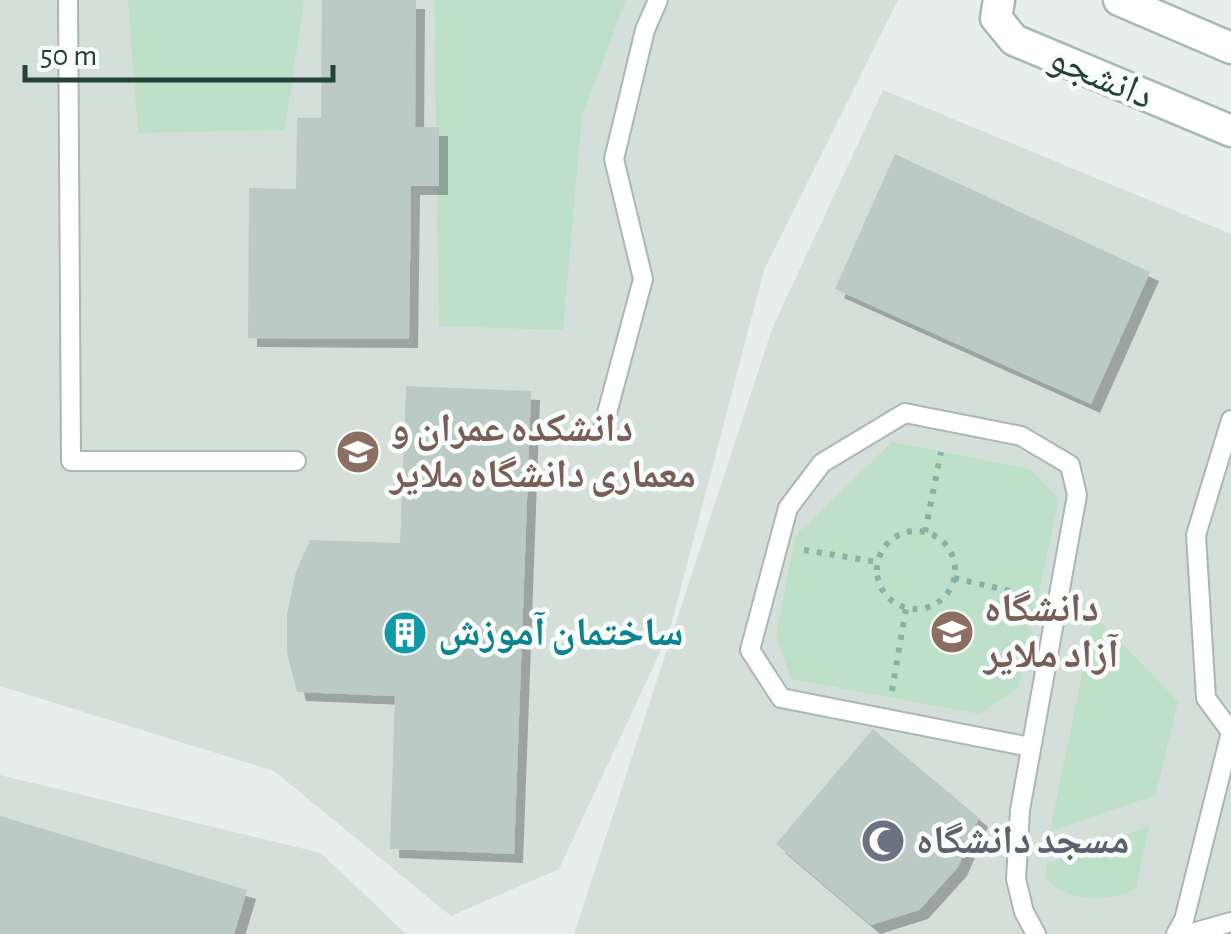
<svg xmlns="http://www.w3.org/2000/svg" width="1231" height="934" font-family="'Alegreya Sans','Noto Naskh Arabic',sans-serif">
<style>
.built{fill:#d4dfda}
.green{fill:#bfe0c8}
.building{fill:#bbcac4;filter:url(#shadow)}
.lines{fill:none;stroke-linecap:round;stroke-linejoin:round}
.lane-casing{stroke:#a8b8b2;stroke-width:22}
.secondary-casing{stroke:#a4bbb3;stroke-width:35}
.path{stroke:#86b3a5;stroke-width:6;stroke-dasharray:5 8;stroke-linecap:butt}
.lane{stroke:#fff;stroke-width:18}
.secondary{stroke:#fff;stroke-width:30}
.labels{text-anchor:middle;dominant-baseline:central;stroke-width:9;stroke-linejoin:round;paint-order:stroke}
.street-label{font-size:40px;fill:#24423a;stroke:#f7fbf9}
.education-label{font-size:40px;font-weight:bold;fill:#785e54;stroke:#f7fbf9;text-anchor:start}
.culture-label{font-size:40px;font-weight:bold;fill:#0d838f;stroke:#f7fbf9;text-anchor:start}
.worship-label{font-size:40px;font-weight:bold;fill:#5b616d;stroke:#f7fbf9;text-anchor:start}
</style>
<defs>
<filter id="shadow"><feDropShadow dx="9" dy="9" stdDeviation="0" flood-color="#0004"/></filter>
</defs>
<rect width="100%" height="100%" fill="#e6efeb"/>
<path class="built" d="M0,0H898L764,270L669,633L559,869L451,916L274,771L0,686Z
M883,90L1231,234V934H574L772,329Z
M0,775L321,853L406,934H0Z"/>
<path class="green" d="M128,0H304L285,130L138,133Z
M434,0H626L582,116L563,330L439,326Z
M892,442L1030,469L1059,499L1019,687L980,714L791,679L776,636L795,536Z
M1094,615L1178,701L1156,795L1050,831Z
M1149,826L1136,889C1106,903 1068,903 1045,877L1047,864Z"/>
<path class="building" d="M322,0H416L415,127H439V186H411L409,339L248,338L249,188L296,189L297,118H321Z
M895,154L1150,272L1091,404L835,289Z
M406,386L531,391L514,854L390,849L395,696L297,692L287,653V614L296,572L310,540L400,543Z
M873,729L979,818L958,867L919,910L871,925L776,844Z
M0,816L247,890L234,934H0Z"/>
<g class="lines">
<defs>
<path id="lane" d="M68,0L71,461H296
M1231,420L1196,535L1206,698L1231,732
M603,428L643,279L614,159L645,30L658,0
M1030,747L781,698L750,650L788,508L822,463L905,413L1021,436L1070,465L1077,495L1020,810L1016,879L1024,912L1036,934
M1176,934L1184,920L1231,732
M1189,934L1231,922"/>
<path id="secondary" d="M999,0L996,18L1014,40L1231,131
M1119,0L1231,48"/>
</defs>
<use href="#lane" class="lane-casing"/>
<use href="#secondary" class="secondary-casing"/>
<path class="path" d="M877 570a39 39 0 1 1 78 0a39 39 0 1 1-78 0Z
M925,532L941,452
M804,550L877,562
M954,578L1031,596
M892,691L906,608"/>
<use href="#lane" class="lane"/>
<use href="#secondary" class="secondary"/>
</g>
<defs>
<symbol id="university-disc" viewBox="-11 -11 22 22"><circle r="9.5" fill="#8d6e63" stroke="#f7fbf9"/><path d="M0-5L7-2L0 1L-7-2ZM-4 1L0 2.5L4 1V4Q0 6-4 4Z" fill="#fff"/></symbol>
<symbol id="building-disc" viewBox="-11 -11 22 22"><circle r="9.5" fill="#0f9aa8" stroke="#f7fbf9"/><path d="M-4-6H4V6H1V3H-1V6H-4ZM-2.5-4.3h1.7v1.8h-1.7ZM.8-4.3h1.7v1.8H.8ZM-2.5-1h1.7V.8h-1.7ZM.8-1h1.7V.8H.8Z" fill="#fff"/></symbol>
<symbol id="mosque-disc" viewBox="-11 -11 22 22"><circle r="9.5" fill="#6b7280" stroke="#f7fbf9"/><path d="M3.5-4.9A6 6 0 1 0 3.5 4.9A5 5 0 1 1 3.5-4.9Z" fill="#fff"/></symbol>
</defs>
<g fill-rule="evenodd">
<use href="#university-disc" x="333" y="427" width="50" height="50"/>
<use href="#university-disc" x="927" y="607" width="50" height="50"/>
<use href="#building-disc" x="380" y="608" width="50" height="50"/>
<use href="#mosque-disc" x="858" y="816" width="50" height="50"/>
</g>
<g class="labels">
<g class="street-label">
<text transform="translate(1101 77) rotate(23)">دانشجو</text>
</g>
<g class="education-label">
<text x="390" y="429">دانشکده عمران و<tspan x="390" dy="46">معماری دانشگاه ملایر</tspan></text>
<text x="984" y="609">دانشگاه<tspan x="984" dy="46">آزاد ملایر</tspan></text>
</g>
<g class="culture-label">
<text x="438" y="633">ساختمان آموزش</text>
</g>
<g class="worship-label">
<text x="916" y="841">مسجد دانشگاه</text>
</g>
</g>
<path d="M25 65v15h308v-15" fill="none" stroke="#24423a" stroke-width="5"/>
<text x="40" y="65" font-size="30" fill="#24423a" stroke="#f7fbf9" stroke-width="8" paint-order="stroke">50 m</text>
</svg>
